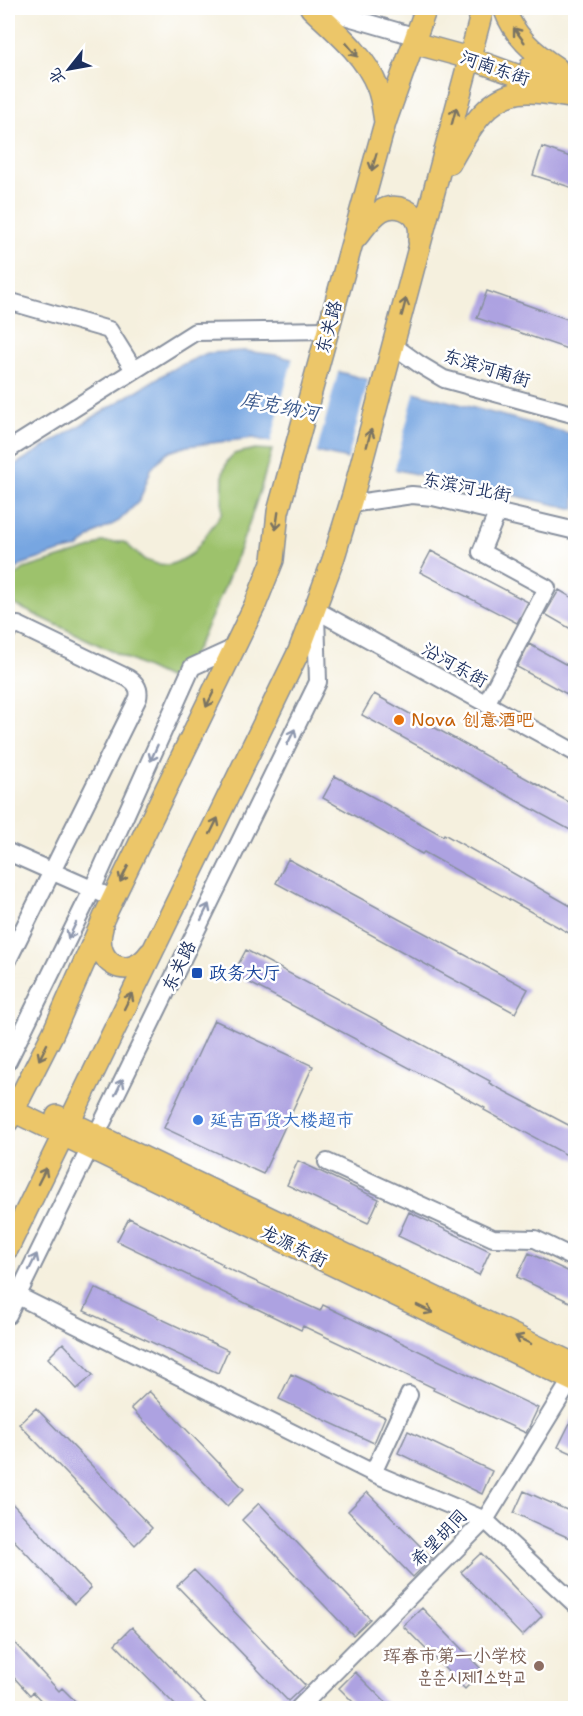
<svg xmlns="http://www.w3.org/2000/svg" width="583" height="1716" font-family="'Shantell Sans','LXGW WenKai TC','Poor Story',sans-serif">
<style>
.green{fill:#9dc26c;stroke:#5c7865;stroke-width:1.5}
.water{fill:#77a6e1;stroke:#496aa0;stroke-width:1.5}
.pier{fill:#f5f0de}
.building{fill:#ada2e1}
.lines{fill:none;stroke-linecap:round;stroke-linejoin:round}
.minor-casing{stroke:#88909e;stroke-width:20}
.major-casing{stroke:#88909e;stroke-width:24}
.minor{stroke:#fff;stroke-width:16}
.major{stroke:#ecc669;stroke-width:21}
.oneway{stroke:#797363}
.oneway2{stroke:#8d97ae}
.food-dot{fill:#e8710a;stroke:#fff;stroke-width:2}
.transit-dot{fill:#1a4fb4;stroke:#fff;stroke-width:2}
.shop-dot{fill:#3f7fe0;stroke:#fff;stroke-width:2}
.education-dot{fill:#8d6e63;stroke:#fff;stroke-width:2}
.labels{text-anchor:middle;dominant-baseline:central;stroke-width:5;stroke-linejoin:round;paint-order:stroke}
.street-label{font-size:18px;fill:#1b2f5e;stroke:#fff}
.food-label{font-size:18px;fill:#c56008;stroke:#fff;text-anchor:start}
.transit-label{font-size:18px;fill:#164399;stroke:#fff;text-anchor:start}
.shop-label{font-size:18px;fill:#366cbe;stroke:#fff;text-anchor:start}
.education-label{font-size:18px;fill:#785e54;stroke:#fff;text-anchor:end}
.water-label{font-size:20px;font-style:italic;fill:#3b598c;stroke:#fff}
</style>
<rect width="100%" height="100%" fill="#fff"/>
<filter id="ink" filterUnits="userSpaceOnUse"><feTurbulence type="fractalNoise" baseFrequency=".0167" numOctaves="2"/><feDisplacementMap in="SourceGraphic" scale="12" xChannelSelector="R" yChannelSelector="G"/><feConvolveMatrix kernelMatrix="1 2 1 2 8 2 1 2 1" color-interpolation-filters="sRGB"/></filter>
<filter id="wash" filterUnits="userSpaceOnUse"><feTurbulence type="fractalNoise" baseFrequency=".008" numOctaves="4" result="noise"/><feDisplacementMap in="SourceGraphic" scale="24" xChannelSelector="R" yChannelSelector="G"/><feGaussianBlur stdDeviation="1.35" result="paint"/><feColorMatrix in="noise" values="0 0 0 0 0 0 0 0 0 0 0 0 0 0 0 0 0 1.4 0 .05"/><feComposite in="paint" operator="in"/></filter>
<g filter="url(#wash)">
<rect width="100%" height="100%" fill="#f5f0de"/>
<path class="green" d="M255,449L272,450C256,508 236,563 211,618C200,640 191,663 176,682L13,604L8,608V582L24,569L92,548L101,542H124L145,560L157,564L169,565L182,560L193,553L222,513L223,472L228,460L234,454Z"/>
<path class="water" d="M245,351L276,355L575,435V509L253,438L187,446L166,453L151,469L140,500L119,521L94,534L78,548L59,552L23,564L8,576V469L171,370L207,353Z"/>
<path class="pier" d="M293,357L339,369L316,455L270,445Z
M369,377L415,390L394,472L347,462Z"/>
<g id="blocks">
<path class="building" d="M542,147L576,159V189L533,175Z
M487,291L576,322V352L477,318Z
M431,551L528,602L517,623L420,572Z
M559,590L576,600V632L545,614Z
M529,644L576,670V699L517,667Z
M374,694L576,806V825L572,831L362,715Z
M335,776L443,836L444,834L576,909V937L424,852L422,854L323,798Z
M288,859L528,989L515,1013L276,883Z
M246,950L490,1081L489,1083L576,1129V1160L484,1110L485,1108L233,974Z
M214,1020L313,1066L263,1174L164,1128Z
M298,1161L379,1199L368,1223L287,1185Z
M409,1212L490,1251L479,1275L398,1236Z
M129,1218L223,1264L222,1266L320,1311L323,1305L538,1408L527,1431L526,1433L433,1390L434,1388L303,1326L301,1330L117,1241Z
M529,1253L576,1275V1305L517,1277Z
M95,1288L228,1350L218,1373L84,1311Z
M63,1343L93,1375L77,1389L48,1358Z
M291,1374L385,1417L374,1443L279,1399Z
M149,1391L244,1489L227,1506L131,1408Z
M36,1408L152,1528L135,1545L19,1424Z
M576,1411V1455L558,1447Z
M408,1431L492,1471L482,1494L398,1453Z
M524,1491L576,1514V1541L514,1513Z
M367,1492L432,1558L413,1577L348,1511Z
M8,1499L91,1588L74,1604L8,1534Z
M259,1503L370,1619L353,1635L242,1520Z
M481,1553L542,1616L522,1636L461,1572Z
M194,1570L305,1685L288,1701L177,1586Z
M422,1608L483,1671L465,1689L403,1626Z
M132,1627L210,1708H178L115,1644Z
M8,1636L59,1691L62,1688L82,1708H48L33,1692L30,1695L8,1671Z
M355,1672L391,1708H359L339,1688Z"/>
</g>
</g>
<g filter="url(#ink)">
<use href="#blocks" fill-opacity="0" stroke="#88909e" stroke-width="1.5"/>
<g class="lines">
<defs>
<path id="minor" d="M317,8L417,37
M8,301L109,330L134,370
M394,346L419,364L444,379L576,415
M8,450L195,332L328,330
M350,504L412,495L433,497L576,531
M316,610L576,753
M8,630L18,625L128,678C136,683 140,689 138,698L8,960
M486,704L547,588L481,552L498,511
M8,852L103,894
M8,1061L92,890L192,667L236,647
M327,1162L493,1238L535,1239L576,1259
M8,1291L373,1473L485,1520L576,1605
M8,1315L318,682L316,614
M373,1473L409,1395
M299,1708L485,1520L576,1372"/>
<path id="major" d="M311,8C334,30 365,55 377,86C382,98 383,110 385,122
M504,8C514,36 533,52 557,68
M414,43L469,58L547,86
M531,66L576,83
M450,163C467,133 488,91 529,92C544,92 560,96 576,98
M355,239C363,230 371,217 381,211C395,202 416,210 419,227C420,231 419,236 419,241
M102,928C92,964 129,983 150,953
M13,1111L576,1382
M57,1116L576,1365
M8,1121L53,1033L106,913L255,605L273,560L278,512L385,123L426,8
M8,1248L299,651L333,560L353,495L483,8"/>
</defs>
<use href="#minor" class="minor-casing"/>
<use href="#major" class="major-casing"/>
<use href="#minor" class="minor"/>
<use href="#major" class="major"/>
</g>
<defs><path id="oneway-shaft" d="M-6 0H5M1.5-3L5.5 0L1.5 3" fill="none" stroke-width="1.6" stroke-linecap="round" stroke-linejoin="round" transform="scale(1.5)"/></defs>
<g class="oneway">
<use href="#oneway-shaft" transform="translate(519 35) rotate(-127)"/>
<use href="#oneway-shaft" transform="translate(352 50) rotate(50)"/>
<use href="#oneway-shaft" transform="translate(454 116) rotate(-75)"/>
<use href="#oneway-shaft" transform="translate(374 162) rotate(106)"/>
<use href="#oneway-shaft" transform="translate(404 307) rotate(-75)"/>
<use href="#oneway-shaft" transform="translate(369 438) rotate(-75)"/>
<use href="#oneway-shaft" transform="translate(277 521) rotate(98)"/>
<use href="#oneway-shaft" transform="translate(210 699) rotate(116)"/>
<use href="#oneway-shaft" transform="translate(214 826) rotate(-64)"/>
<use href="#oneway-shaft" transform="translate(124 874) rotate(116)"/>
<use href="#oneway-shaft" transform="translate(128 1001) rotate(-64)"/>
<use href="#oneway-shaft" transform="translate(43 1052) rotate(117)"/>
<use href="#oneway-shaft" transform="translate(42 1176) rotate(-63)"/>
<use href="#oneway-shaft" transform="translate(425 1309) rotate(26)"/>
<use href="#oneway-shaft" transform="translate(523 1340) rotate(-154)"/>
</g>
<g class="oneway2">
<use href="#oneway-shaft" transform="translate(291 737) rotate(-64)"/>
<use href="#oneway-shaft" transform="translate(154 753) rotate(114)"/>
<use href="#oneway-shaft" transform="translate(205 912) rotate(-64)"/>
<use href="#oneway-shaft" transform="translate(72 931) rotate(116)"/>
<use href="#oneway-shaft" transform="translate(119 1087) rotate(-64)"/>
<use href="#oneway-shaft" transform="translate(33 1262) rotate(-64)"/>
</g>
</g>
<circle class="food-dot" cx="399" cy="720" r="6"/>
<rect class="transit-dot" x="191" y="967" width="12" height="12" rx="3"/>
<circle class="shop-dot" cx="198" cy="1120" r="6"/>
<circle class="education-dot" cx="539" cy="1666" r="6"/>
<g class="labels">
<g class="street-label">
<text transform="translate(495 68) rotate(19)">河南东街</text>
<text transform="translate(329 327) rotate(-75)">东关路</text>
<text transform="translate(487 368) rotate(17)">东滨河南街</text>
<text transform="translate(467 487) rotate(11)">东滨河北街</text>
<text transform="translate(455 665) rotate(29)">沿河东街</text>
<text transform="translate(179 966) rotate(-64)">东关路</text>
<text transform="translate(294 1246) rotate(26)">龙源东街</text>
<text transform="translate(439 1538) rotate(-46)">希望胡同</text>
</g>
<g class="food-label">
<text x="411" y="720">Nova 创意酒吧</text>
</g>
<g class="transit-label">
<text x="209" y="973">政务大厅</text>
</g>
<g class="shop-label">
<text x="210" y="1120">延吉百货大楼超市</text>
</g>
<g class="education-label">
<text x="527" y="1656">珲春市第一小学校<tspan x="527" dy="21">훈춘시제1소학교</tspan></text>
</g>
<g class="water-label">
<text transform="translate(280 406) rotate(11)">库克纳河</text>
</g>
</g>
<rect width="583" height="1716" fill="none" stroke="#fff" stroke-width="30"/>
<g transform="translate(69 69) rotate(239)" stroke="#ffffff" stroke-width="4.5" paint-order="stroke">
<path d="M0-4.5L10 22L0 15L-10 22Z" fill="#1b2f5e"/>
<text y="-9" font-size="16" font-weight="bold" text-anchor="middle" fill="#1b2f5e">北</text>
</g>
</svg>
